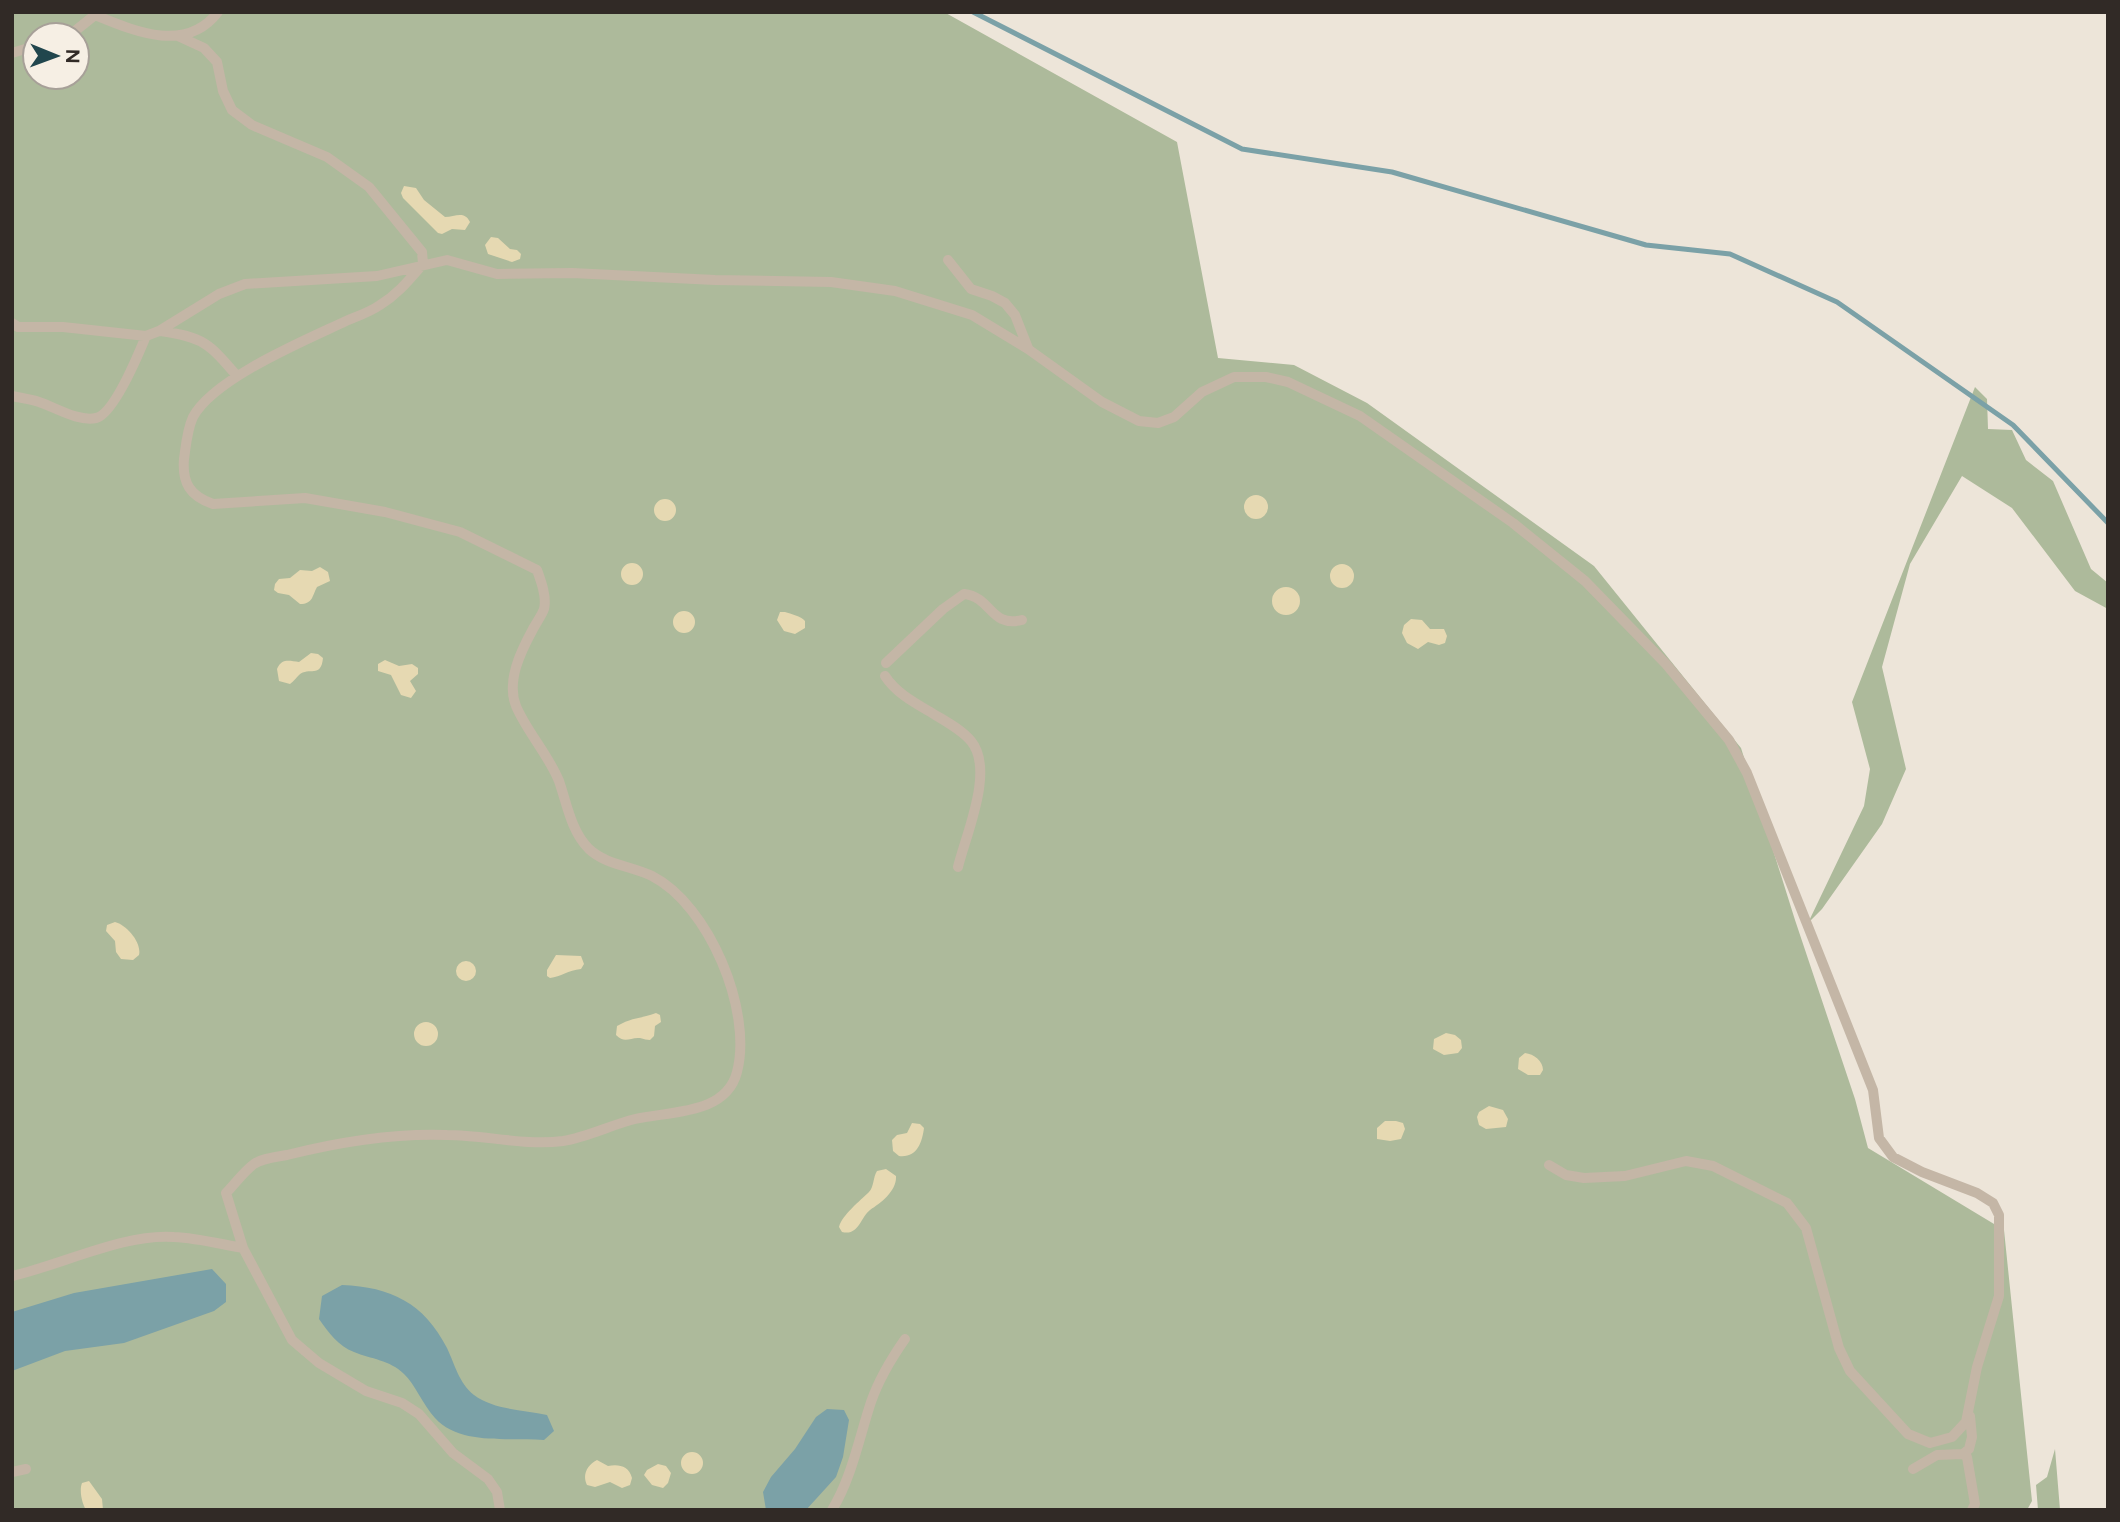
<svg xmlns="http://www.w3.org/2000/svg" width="2120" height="1522" font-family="Figtree,sans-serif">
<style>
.green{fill:#adba9b;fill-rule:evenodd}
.sand{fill:#e6d9b2}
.water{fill:#7ba1a7}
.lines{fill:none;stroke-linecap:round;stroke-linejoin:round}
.stream{stroke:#7ba1a7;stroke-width:5}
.service{stroke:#c4b6a6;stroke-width:10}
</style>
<rect width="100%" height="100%" fill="#ede5d9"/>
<path class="green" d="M12,12H944L1177,142L1218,358L1294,365L1367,403L1594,566L1741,748L1795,920L1855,1099L1868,1148L2004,1230L2032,1501L2027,1510H12ZM35,35H77V77H35Z
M1975,387L1987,399L1988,429L2012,430L2026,460L2053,481L2091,569L2108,583V609L2075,591L2012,508L1962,476L1910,564L1882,667L1906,769L1882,824L1822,909L1808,923L1864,806L1870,769L1852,702Z
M2055,1449L2060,1510H2038L2036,1485L2047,1477Z"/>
<path class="sand" d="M404,186L416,188L424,200L445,217C455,217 464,210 470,222L465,230L452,229L442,234L438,233L403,198L401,193Z
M491,237L498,238L510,249L517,250L521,254L520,259L512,262L488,254L485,245Z
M1244 507a12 12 0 1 1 24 0a12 12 0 1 1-24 0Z
M654 510a11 11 0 1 1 22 0a11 11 0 1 1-22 0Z
M621 574a11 11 0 1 1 22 0a11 11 0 1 1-22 0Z
M1330 576a12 12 0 1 1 24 0a12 12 0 1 1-24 0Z
M320,567L328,572L330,581L317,587C312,596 313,604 300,604L289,595L278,593L274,590L275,584L279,579L290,578L300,570L312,571Z
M1272 601a14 14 0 1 1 28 0a14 14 0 1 1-28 0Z
M673 622a11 11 0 1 1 22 0a11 11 0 1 1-22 0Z
M780,612H785C791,614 801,616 805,621V628L795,634L784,631L777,620Z
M1411,619L1422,620L1430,629H1444L1447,636L1445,643L1439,645L1428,642L1418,649L1407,643L1402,633L1404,625Z
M311,653L318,654L323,658C321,679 309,666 299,675C296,678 294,681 290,684L279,681L277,669C282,658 289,661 299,662Z
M385,660L399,666L412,664L418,668V674L410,681L416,691L411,698L401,695L391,675L378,671V664Z
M115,922C127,925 142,943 139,955L133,960L121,959L116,952L115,941L106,931L107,925Z
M556,955L581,956L584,964L581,969C568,970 561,977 550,978L547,976V970Z
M456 971a10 10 0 1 1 20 0a10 10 0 1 1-20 0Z
M656,1013L660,1015L661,1022L655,1026L654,1036L650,1040C647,1040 644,1039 640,1038C630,1037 625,1044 616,1035L617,1026C633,1017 640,1019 656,1013Z
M414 1034a12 12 0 1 1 24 0a12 12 0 1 1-24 0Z
M1446,1033L1455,1035L1461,1040L1462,1048L1458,1053L1444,1055L1433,1049L1434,1039Z
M1525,1053C1534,1054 1543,1061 1543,1070L1540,1075H1528L1518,1069L1519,1058Z
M1489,1106L1503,1110L1508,1119L1506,1127L1486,1129L1479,1125L1477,1117L1479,1112Z
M1385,1121H1396L1403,1123L1405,1129L1401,1139L1390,1141L1377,1139V1128Z
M912,1123L920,1124L924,1128C922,1143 917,1158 899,1156L893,1151L892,1140L897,1135L907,1133Z
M886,1169L896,1176C897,1191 881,1203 870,1210C860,1218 859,1236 842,1232L839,1227C842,1215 860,1201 869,1192C874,1187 873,1177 877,1171Z
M681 1463a11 11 0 1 1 22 0a11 11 0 1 1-22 0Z
M597,1460L608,1466C619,1464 629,1466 632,1478L630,1485L622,1488L610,1482L595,1487L587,1485C582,1475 587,1465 597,1460Z
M658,1464L666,1466L671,1473L668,1483L663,1488L652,1485L644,1475L647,1470Z
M89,1481L102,1499L103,1510H86C82,1503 79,1491 82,1483Z"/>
<path class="water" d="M212,1269L226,1284V1302L214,1311L124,1343L65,1351L12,1371V1312L74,1293Z
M342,1285C391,1287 424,1303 447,1348C455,1365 459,1383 474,1395C494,1410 524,1410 547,1415L554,1431L544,1440C510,1437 460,1446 435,1418C423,1405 415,1384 404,1374C390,1360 371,1359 354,1352C338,1346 329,1333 319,1319L322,1296Z
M827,1409L844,1410L849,1420L843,1457L836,1477L806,1510H766L763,1492L771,1477L795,1449L816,1417Z"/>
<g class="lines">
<path class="stream" d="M973,12L1242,149L1392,172L1646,245L1730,254L1837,302L2013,425L2108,523"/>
<path class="service" d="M70,35L95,15C134,31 186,54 218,12
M178,36L204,48L217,62L223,91L232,110L252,125L327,157L369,187L422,252L423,264C409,280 398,294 380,305C370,312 358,316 346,321C306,340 214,378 193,417C187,430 186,445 184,459C182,483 190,496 213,504L305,498L385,512L460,532L537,570C541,581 547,597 544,609C542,615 536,623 533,629C521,651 506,681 516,706C527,732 548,754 559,781C567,804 571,831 589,849C606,865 632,866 652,876C709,905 753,1011 737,1072C726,1115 670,1111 635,1119C611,1125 587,1137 563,1141C525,1146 485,1135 447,1135C393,1133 339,1142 287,1155C277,1157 262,1158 254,1164C244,1171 235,1184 226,1193L243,1248L292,1340L319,1363L366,1391L402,1403L419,1414L453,1453L488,1479L497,1492L500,1510
M12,53L35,46
M948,260L971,289L992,296L1005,303L1015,315L1028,348
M12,323L18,327H63L146,336L159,331L219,294L245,284L377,276L447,260L497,274L572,273L715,280L831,282L895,291L972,315L1028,349L1102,402L1139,421L1158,423L1174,417L1202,392L1234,377H1266L1288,382L1360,416L1513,523L1585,581L1666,664L1729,740L1747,773L1873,1090L1879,1138L1893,1157L1922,1172L1977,1193L1993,1203L1999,1215V1296L1977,1367L1966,1422L1952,1437L1930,1443L1908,1434L1850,1371L1839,1348L1806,1228L1787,1203L1713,1166L1686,1161L1625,1176L1584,1178L1566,1175L1549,1165
M160,331C203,337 209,343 237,376
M12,396C21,398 30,399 39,402C55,407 78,422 96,418C114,414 139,353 146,336
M886,663L943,609L964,594C992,597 990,628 1022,620
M885,676C896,693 915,703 932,713C945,721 961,729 971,741C995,770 966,834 958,867
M12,1276C61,1265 125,1233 174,1237C197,1238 220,1244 243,1248
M1963,1454L1967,1457L1975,1504L1972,1510
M1913,1469L1937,1455L1963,1454L1969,1449L1972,1437L1970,1416
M12,1472L26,1469
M832,1510C852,1477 859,1438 871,1402C879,1379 891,1359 905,1339"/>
</g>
<rect width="2120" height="1522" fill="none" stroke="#312a26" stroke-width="28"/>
<g transform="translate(56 56) rotate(91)"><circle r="33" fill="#f6efe4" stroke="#a7a098" stroke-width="2"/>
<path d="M0-5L12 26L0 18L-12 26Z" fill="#21464d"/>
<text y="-10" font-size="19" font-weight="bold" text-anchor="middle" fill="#312a26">N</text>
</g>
</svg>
